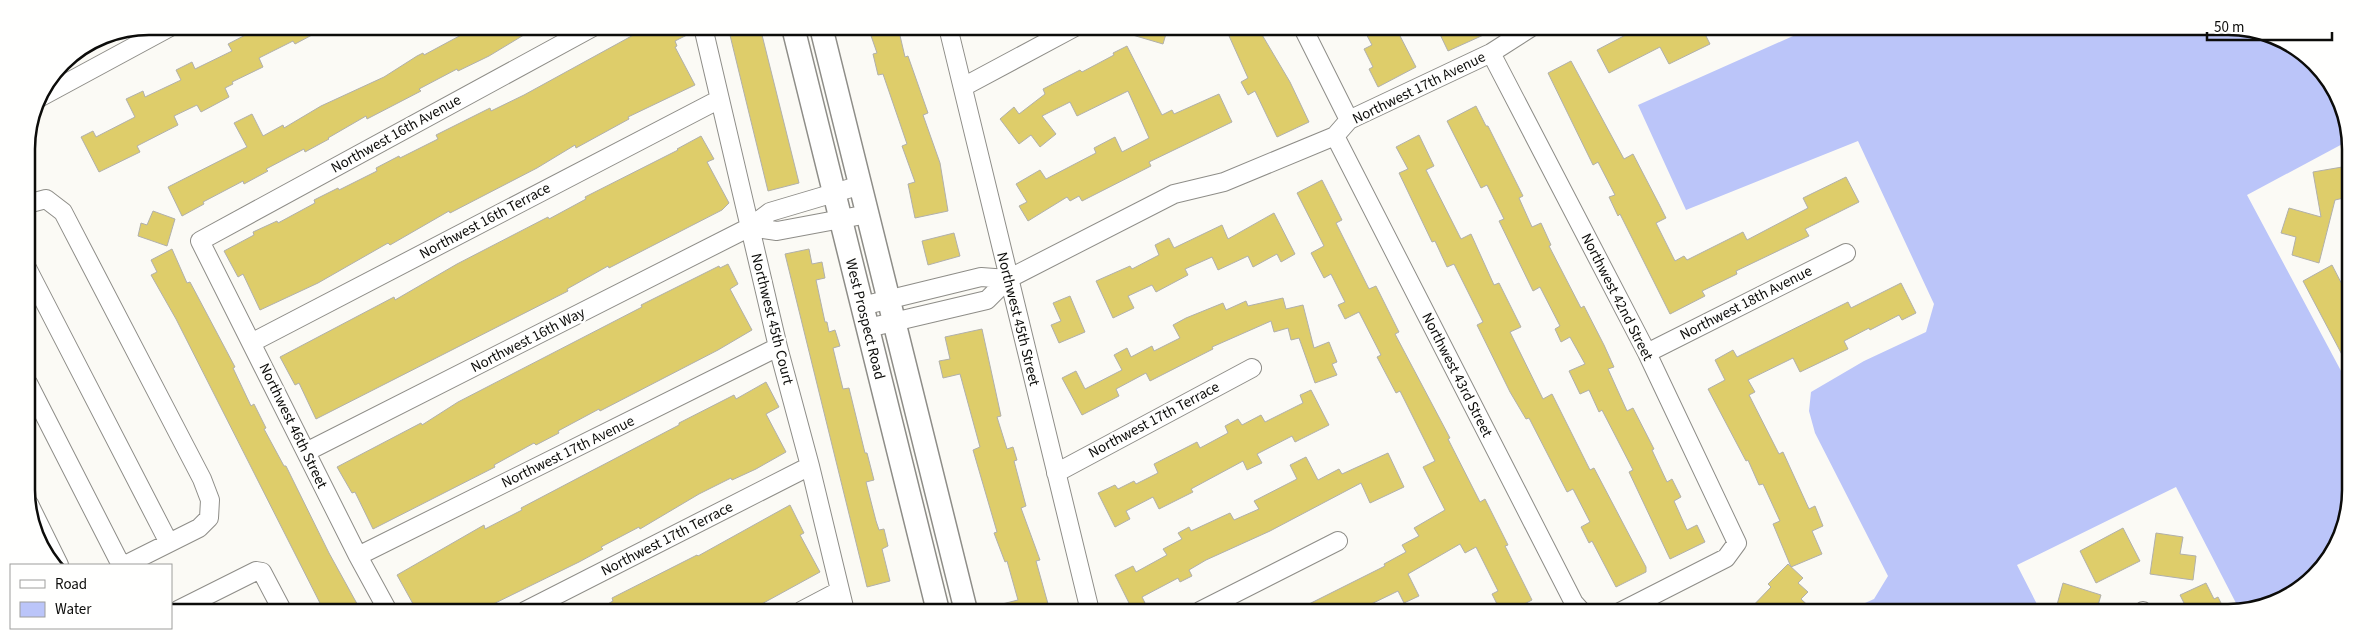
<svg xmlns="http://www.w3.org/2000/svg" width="2377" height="639" font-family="'Source Sans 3',sans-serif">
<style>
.water{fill:#bbc5f9}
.building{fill:#decd6a;stroke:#b1b0ab}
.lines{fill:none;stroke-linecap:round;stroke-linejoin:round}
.minor-casing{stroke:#8e8d88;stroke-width:20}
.major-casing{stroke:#8e8d88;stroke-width:25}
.minor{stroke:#fff;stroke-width:18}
.major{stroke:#fff;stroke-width:22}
.labels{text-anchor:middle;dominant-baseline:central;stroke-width:5;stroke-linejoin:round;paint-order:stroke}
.street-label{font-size:15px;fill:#0c0c0a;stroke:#fffffe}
.rim{fill:none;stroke:#0c0c0a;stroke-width:2.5}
</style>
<rect width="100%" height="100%" fill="#fbfaf5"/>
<path class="water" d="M1811,28L2252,29L2315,62L2348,125V141L2247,195L2348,384V514L2334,552L2309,583L2271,604L2249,610L2237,605L2176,487L2017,565L2041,612H1860L1856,607L1874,599L1888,576L1815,433L1809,411L1811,392L1864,361L1926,332L1934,304L1858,141L1686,210L1638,105Z"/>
<path class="building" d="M263,26H329L295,44L293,41L259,58L263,67L232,82L233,84L225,88L229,97L201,112L197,105L174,116L178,125L137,146L140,152L99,172L81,137L93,131L96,137L135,117L126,99L143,91L145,97L181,80L176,70L192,62L195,69L232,51L228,44Z
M476,27H537L489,56L458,71L457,69L419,89L421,91L367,119L366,116L328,138L329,139L305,152L304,149L266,169L268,171L244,184L243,181L203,202L204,204L182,216L168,187L247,147L234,123L252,114L263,136L283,125L284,128L321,106L384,77L417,56L423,53L424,55Z
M648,27H693V32L675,41L677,46L675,47L695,85L628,117L629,119L576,148L575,145L537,168L450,213L449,211L390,245L388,243L318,283L260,310L243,274L238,277L224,251L254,235L253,232L277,221L278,223L315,203L314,200L338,188L339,190L377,171L376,168L399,156L400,158L438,139L436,135L490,108L491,111L524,95Z
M728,27H760L799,183L768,191Z
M868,27H898L905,57L908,56L928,113L923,115L940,163L948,211L915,218L908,184L915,182L902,146L907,144L883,74L878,75L873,54L877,53Z
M1119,27H1168L1163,44L1119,31Z
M1225,27L1258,28L1290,82L1309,122L1277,137L1255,91L1248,95L1241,82L1248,78Z
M1363,28H1398V32L1416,67L1378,87L1369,69L1373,67L1364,49L1372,45Z
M1437,28H1499L1448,51Z
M1639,28L1643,33L1653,28H1702L1710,44L1669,64L1660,47L1609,73L1597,50Z
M1127,46L1162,115L1172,110L1174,114L1219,94L1232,122L1149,162L1151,166L1082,201L1079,196L1070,201L1067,197L1028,221L1019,206L1027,202L1016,184L1040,170L1046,179L1096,153L1094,148L1115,137L1122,152L1149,138L1128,91L1077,116L1070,102L1042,116L1056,134L1040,147L1031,135L1019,144L1000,119L1014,107L1019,114L1045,94L1043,89L1080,70L1082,72L1114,55L1113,53Z
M1571,61L1624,159L1633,154L1659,204L1666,218L1656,223L1675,261L1684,256L1687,260L1743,232L1747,240L1808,208L1803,198L1846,177L1859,202L1805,229L1809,236L1736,271L1737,274L1702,291L1705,296L1670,314L1620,214L1618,216L1609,197L1615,195L1598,162L1593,165L1548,73Z
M1476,106L1486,126H1488L1523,196L1519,198L1532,227L1541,223L1551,245L1549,246L1581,308L1584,306L1604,345L1614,367L1608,369L1627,411L1633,408L1654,449L1652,450L1667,482L1672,479L1681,497L1674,501L1687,530L1697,525L1705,542L1670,559L1629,472L1633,470L1602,410L1599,412L1589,390L1580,394L1569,371L1585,364L1570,337L1561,342L1555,329L1560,326L1540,287L1533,291L1499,221L1504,219L1487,185L1481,188L1447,121Z
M1419,135L1434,166L1426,170L1461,239L1471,234L1494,285L1499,283L1521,327L1510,332L1543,399L1552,394L1590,470L1594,468L1646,567V572L1616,587L1592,541L1589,543L1581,527L1590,522L1573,489L1567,492L1529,418L1526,419L1510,392L1477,325L1483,322L1454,264L1447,267L1435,241L1432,242L1399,173L1408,169L1396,147Z
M701,136L714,159L707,162L729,203L722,210L609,268L608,266L567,289L568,291L316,419L299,383L295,385L280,357L394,297L395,300L457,264L548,217L549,219L586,199L585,197L678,150L677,149Z
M2348,166V197L2335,200L2319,263L2292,255L2296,237L2281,233L2289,208L2321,217L2313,172Z
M1322,180L1342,220L1336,223L1369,289L1376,286L1399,332L1395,334L1450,438L1448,439L1480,502L1485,499L1508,545L1505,546L1532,600L1509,612H1501L1492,594L1498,591L1476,547L1465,553L1460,544L1408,574L1419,596L1404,603L1398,591L1365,607L1368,612H1293L1385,566L1384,564L1406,552L1402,545L1419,536L1414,528L1445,510L1423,467L1435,461L1400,391L1396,393L1377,357L1381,355L1359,312L1345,319L1338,305L1345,302L1331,274L1324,278L1311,253L1324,246L1297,193Z
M153,211L175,219L167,246L138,236L141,223L147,225Z
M1274,213L1295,254L1281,262L1277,254L1253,267L1248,256L1218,270L1212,257L1185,269L1188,275L1156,292L1152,285L1128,296L1134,308L1113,318L1096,281L1130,266L1132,269L1159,255L1155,245L1169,238L1174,248L1222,225L1228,239Z
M954,233L960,256L928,265L922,241Z
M172,249L187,283L190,282L235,367L233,368L251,406L254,404L266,428L264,429L284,466H286L329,553L361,611H324L176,319L151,275L157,272L151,260Z
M809,249L812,264L822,262L825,278L816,280L825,322H827L829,332L835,330L840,346L833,348L843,389L849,388L865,453H867L874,480L866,482L876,521L879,530L884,529L888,546L882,549L890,581L867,587L785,254Z
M728,264L738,284L730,289L752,330L718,350L600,411L599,409L558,431L559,433L536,445L534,443L494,465L495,467L373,529L355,492L352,493L337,467L421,423L422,425L458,402L642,307L641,305L719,266L720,268Z
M2332,265L2348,296V366L2303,281Z
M1901,283L1916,313L1902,320L1899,315L1870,330L1869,328L1844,341L1848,349L1800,372L1793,358L1748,380L1755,392L1749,395L1779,454L1783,452L1809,509L1815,506L1823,526L1812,531L1822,554L1791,567L1773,524L1780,521L1763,484L1759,485L1748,460L1746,461L1708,389L1725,380L1715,360L1733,350L1737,357L1848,302L1851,308Z
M1070,296L1085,332L1059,343L1051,325L1061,321L1053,303Z
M1283,298L1286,309L1303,305L1314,348L1329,342L1337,362L1332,364L1337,375L1315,383L1299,338L1291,340L1288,328L1274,332L1271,321L1212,347L1213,349L1150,381L1146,373L1116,389L1119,396L1082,415L1062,378L1076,371L1085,389L1122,370L1114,355L1127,348L1131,357L1152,346L1154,351L1180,338L1173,325L1186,318L1223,303L1226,310L1246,301L1248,306Z
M982,329L1001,416L997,417L1007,449L1013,447L1017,460L1014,461L1026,506L1021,508L1040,560L1036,561L1050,611H991L990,607L1018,600L1007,561L1005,562L994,533L997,532L973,450L980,447L960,374L943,378L939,361L950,359L945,337Z
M766,382L779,407L766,414L786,452L756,469L732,480L731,478L699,494L640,529L639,527L601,547L603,549L579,562L479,611H417L397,575L484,525L485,529L522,510L521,508L679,425V423L734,395L736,399Z
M1311,390L1329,425L1295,442L1292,436L1257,454L1262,463L1247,470L1243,461L1191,489L1193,492L1159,509L1153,497L1126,511L1130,519L1115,527L1098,493L1115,485L1118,489L1134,481L1136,484L1158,473L1154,464L1197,442L1200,448L1228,433L1225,426L1238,419L1242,425L1261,415L1265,422L1303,403L1300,395Z
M1388,453L1404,487L1370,503L1361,483L1270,531L1206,560L1189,570L1192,576L1180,582L1178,578L1142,597L1145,603L1132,609L1115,575L1133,566L1136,572L1167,555L1163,549L1182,539L1178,533L1189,527L1191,531L1230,513L1234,520L1259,509L1254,501L1297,479L1290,465L1306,457L1318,480L1339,469L1342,474Z
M790,505L804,533L800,535L820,572L758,606L749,611H595L613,601L612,598L697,555L698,556Z
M2123,528L2140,561L2096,583L2080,551Z
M2156,533L2183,537L2180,554L2196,556L2193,580L2150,574Z
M1788,564L1803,578L1798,583L1808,592L1801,599L1815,612H1747L1771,587L1768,584Z
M2063,583L2101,595L2096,612H2055Z
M2206,583L2214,599L2218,597L2224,609L2220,611V612H2186L2188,611L2180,595Z"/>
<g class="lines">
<defs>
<path id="minor" d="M703,27L778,347L810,466L845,611
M948,27L1090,611
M1303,28L1349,120
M1491,53L1647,353L1737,543L1726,558L1620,612
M963,87L1075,27
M37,99L172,26
M1335,136L1574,603L1582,612
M27,204L46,199L63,212L202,479L210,500L209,518L199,528L125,565
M750,227L777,231L868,214
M27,268L169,543
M862,306L981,277L1008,279
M868,328L987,300L1008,279L1174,194L1224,182L1335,136L1349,120L1491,53L1530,28
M253,342L718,100
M1647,353L1846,253
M28,383L121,565
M306,452L750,227L770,212L861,185
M1056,473L1252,368
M29,504L59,565
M358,556L778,347
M178,610L256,571L262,572L282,610
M388,611L358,556L200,241L593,27
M525,611L810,466
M801,611L839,591
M1200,611L1338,541
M2143,611L2144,612"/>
<path id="major" d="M793,27L938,611
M821,27L966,611"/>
</defs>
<use href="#minor" class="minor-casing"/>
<use href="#major" class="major-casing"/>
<use href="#minor" class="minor"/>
<use href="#major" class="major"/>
</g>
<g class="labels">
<g class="street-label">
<text transform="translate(1419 88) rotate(-26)">Northwest 17th Avenue</text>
<text transform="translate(396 134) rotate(-29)">Northwest 16th Avenue</text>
<text transform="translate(485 221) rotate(-28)">Northwest 16th Terrace</text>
<text transform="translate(1617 297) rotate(63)">Northwest 42nd Street</text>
<text transform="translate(1746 303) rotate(-27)">Northwest 18th Avenue</text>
<text transform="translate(772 319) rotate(76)">Northwest 45th Court</text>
<text transform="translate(865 319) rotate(76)">West Prospect Road</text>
<text transform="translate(1018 319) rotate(76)">Northwest 45th Street</text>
<text transform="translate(528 340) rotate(-27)">Northwest 16th Way</text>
<text transform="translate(1457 375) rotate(63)">Northwest 43rd Street</text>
<text transform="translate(1154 420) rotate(-28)">Northwest 17th Terrace</text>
<text transform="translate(293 426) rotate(64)">Northwest 46th Street</text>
<text transform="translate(568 452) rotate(-26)">Northwest 17th Avenue</text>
<text transform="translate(667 539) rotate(-27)">Northwest 17th Terrace</text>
</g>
</g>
<path d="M0 0H2377V639H0ZM149 35H2228A114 114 0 0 1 2342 149V490A114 114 0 0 1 2228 604H149A114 114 0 0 1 35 490V149A114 114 0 0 1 149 35Z" fill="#fffffe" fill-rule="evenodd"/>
<path class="rim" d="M149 35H2228A114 114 0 0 1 2342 149V490A114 114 0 0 1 2228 604H149A114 114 0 0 1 35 490V149A114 114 0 0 1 149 35Z"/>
<rect x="10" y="564" width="162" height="65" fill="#fffffe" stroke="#9e9e9c"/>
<rect x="20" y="580" width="25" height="8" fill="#ffffff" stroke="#9e9e9c"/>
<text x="55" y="589" font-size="15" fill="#0c0c0a">Road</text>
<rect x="20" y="602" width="25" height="15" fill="#bbc5f9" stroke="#9e9e9c"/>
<text x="55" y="614" font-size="15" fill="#0c0c0a">Water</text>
<path d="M2207 32v8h125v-8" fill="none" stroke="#0c0c0a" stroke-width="2.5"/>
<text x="2214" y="32" font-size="15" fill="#0c0c0a" stroke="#fffffe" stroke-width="4" paint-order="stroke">50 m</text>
</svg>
